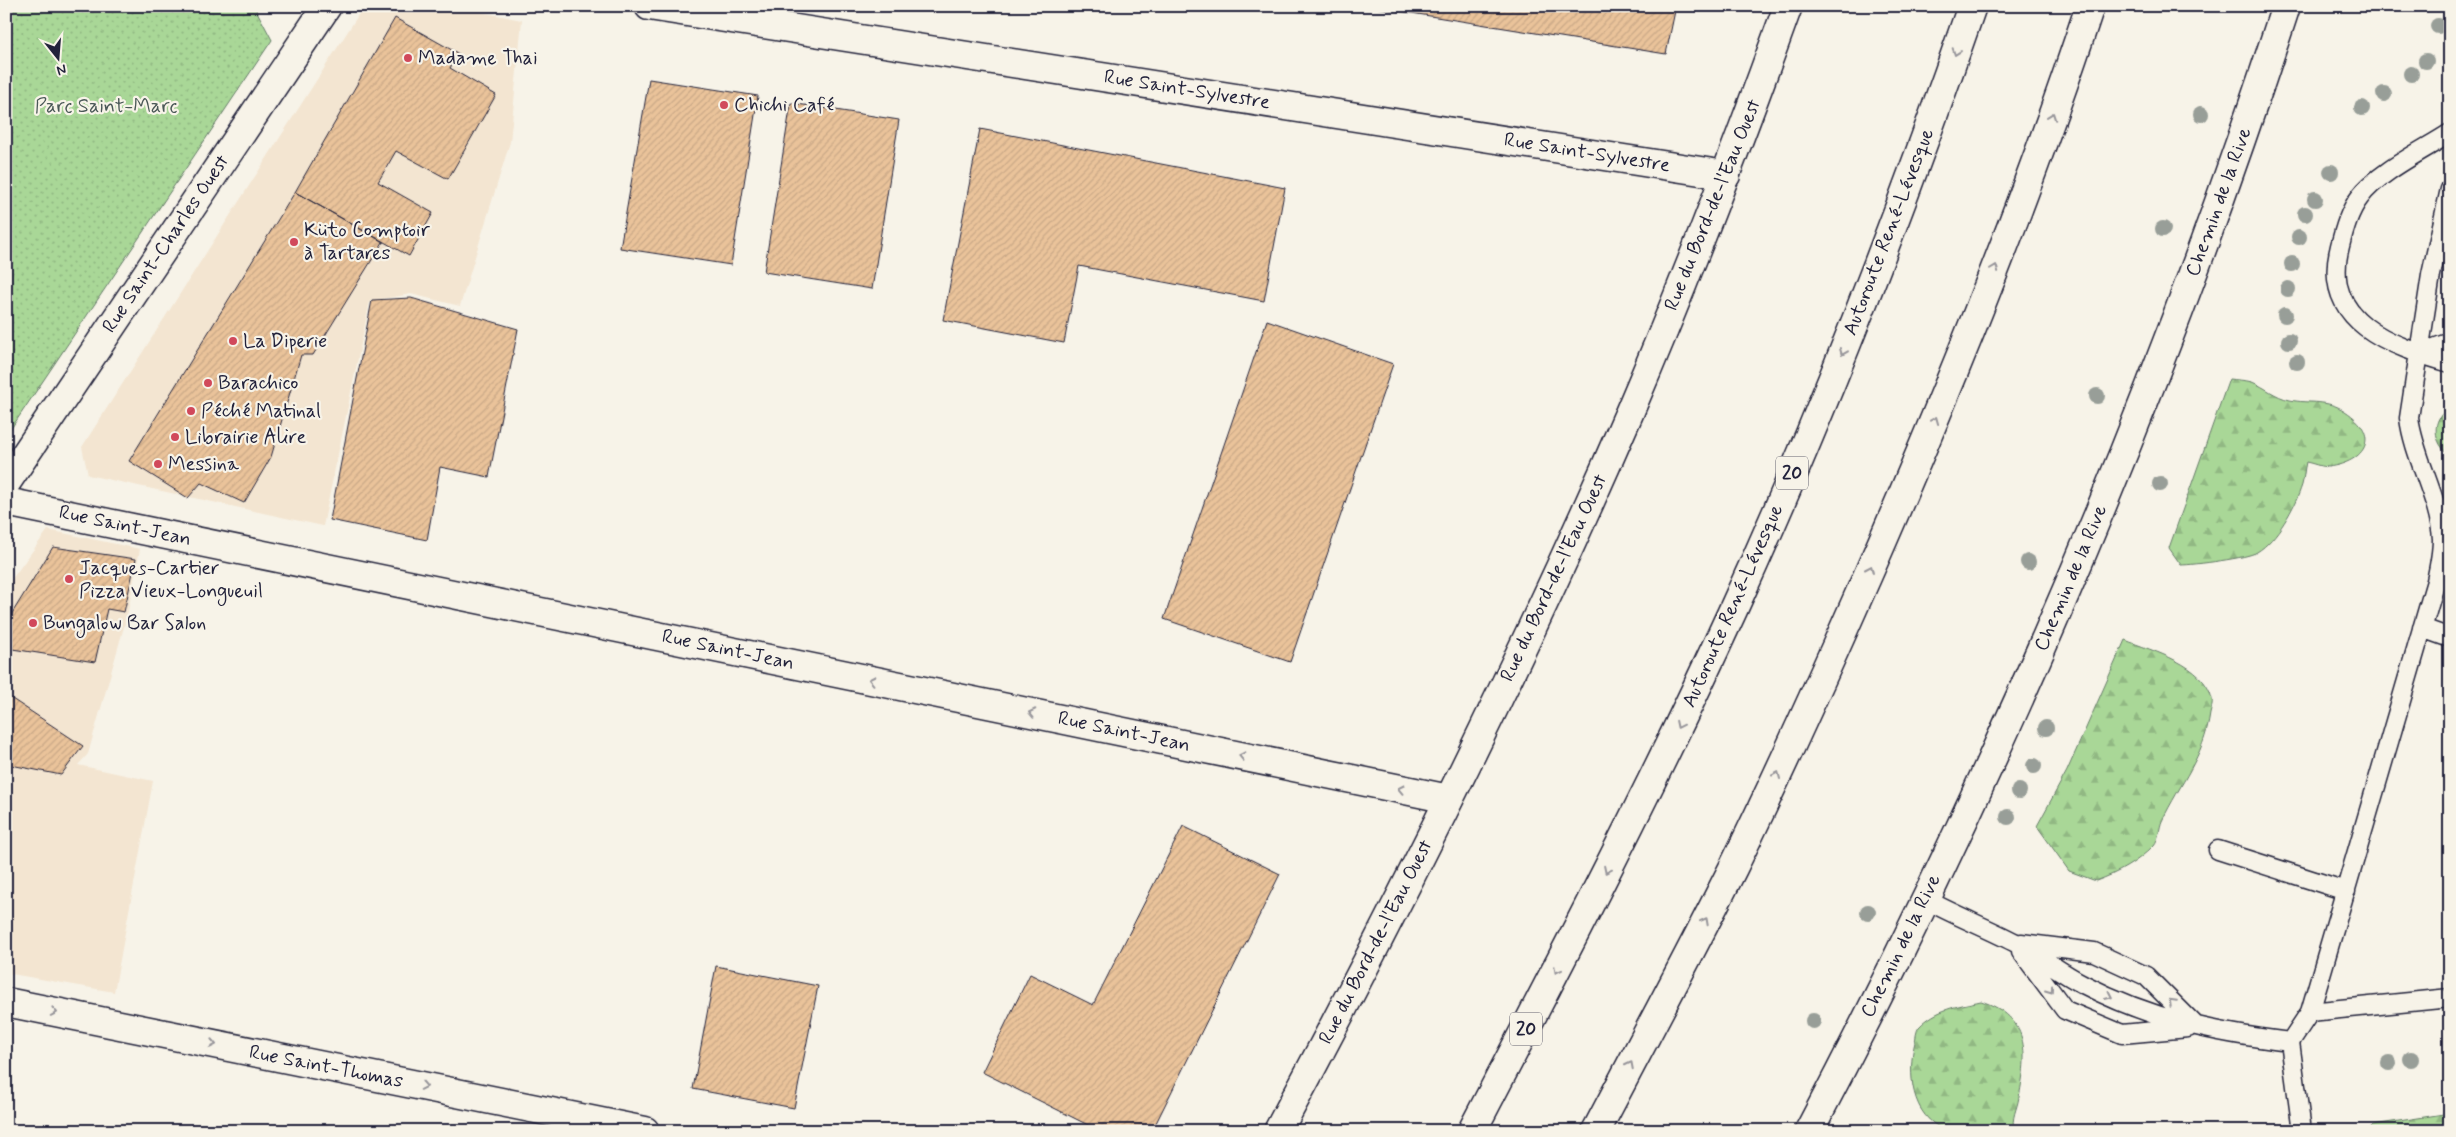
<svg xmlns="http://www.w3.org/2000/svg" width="2456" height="1137" font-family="Mynerve,sans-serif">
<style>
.built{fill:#f3e5d1}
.forest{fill:url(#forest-firs);stroke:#667c69}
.park{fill:url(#park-dots);stroke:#667c69}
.building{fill:url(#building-hatch);stroke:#22223b}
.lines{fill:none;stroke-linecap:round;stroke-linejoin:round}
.service-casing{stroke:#22223b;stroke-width:21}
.minor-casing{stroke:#22223b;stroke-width:31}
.tertiary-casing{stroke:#22223b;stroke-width:31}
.motorway-casing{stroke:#22223b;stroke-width:31}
.service{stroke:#f7f3e8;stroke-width:18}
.minor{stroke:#f7f3e8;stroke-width:28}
.tertiary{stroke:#f7f3e8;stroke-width:28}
.motorway{stroke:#f7f3e8;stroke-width:28}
.tree{fill:#989e98}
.oneway{stroke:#97959a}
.poi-dot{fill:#d1495b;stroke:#f7f3e8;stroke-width:2}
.labels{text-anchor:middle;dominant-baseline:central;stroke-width:4.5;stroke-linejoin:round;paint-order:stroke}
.shield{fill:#f7f3e8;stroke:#62616f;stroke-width:1}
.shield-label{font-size:19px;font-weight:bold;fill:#22223b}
.poi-label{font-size:20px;fill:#22223b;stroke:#f7f3e8;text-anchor:start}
.street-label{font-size:20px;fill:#22223b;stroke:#f7f3e8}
.park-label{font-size:20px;fill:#4a5857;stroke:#f7f3e8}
</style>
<defs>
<pattern id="forest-firs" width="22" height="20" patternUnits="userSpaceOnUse" patternTransform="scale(1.25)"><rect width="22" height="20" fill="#a9d797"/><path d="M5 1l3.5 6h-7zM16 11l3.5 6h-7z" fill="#91b883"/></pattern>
<pattern id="park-dots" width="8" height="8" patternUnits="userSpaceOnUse" patternTransform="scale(1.25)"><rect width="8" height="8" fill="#a9d797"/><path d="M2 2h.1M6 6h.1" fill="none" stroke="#91b883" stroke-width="1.8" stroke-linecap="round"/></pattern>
<pattern id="building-hatch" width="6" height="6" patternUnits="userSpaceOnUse" patternTransform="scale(1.25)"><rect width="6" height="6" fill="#eac39a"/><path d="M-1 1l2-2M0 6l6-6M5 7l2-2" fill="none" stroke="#c8a786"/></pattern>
</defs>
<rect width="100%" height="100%" fill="#f7f3e8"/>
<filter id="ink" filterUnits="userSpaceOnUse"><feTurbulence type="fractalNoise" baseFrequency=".02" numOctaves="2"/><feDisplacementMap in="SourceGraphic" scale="10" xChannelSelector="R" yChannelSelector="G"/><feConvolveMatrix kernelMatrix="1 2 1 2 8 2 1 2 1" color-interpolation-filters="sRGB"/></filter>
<g filter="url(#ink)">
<path class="built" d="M364,6H449L522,20L510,142L460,306L411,294L370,301L323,526L88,475L82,447Z
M48,530L140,549L127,616L88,754L78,765L153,781L114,992L6,973V587Z"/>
<path class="forest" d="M2229,379C2236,380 2245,380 2252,382C2265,387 2275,397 2290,400C2309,404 2327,399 2345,411C2382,435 2366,462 2328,467C2321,467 2312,463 2306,462C2304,470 2304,478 2302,485C2295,507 2277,540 2257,552C2249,558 2193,565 2181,565L2169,548Z
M2450,408V455C2433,444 2430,418 2450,408Z
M2125,640C2153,651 2205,665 2212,699C2213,703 2211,710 2210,714C2204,757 2180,783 2162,821C2159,828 2159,839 2154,845C2138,862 2118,873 2096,881L2069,871L2037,826L2067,771Z
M1981,1001C2030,1017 2028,1053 2019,1097C2017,1110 2011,1117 2014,1131C2001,1131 1956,1134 1946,1130C1911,1118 1907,1072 1915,1042C1916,1037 1916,1031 1919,1027C1936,1009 1958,1006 1981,1001Z
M2450,1113V1131H2367L2373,1125Z"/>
<path class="park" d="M6,6H254L272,40L6,436Z"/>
<path class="building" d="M1368,6H1676L1666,54Z
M395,18L459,54L450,68L496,95L448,179L396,151L378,182L433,213L409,256L295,192Z
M649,79L758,96L731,265L620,248Z
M791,103L899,120L872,289L764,272Z
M980,129L1285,188L1264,301L1079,266L1064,343L943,320Z
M295,192L383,242L313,355H301L271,457L244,503L201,483L188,498L129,461Z
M411,298L518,329L489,477L440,467L427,540L330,520L372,300Z
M1267,320L1393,364L1290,662L1164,619Z
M53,547L136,559L124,612L107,609L95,662L6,648V623Z
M6,695L83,746L61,775L6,764Z
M1183,826L1280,874L1152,1131H1100L982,1072L1030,974L1093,1005Z
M716,966L818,986L794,1108L693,1089Z"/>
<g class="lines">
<defs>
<path id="service" d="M2450,133C2424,150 2377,173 2360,197C2349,211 2344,230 2340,246C2320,323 2392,346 2450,363
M2418,354L2450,342
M2422,628L2450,638
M2218,850L2346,891
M1925,899C1954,915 1985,927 2014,942C2038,954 2059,972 2083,984C2150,1019 2215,1033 2290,1042
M2021,943L2094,952L2146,976L2196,1026
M2021,951L2065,1010L2122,1034L2188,1028
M2310,1012L2450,998
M2302,1131L2290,1042L2310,1012L2436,581C2439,567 2442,553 2442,539C2440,500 2414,458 2409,418L2431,275L2450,189"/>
<path id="minor" d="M649,6L1726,175
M6,502L1449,799
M6,1002L645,1131
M1809,1131C1999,770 2160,394 2286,6"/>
<path id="tertiary" d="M6,483L327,6
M1278,1131C1404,896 1524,656 1630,411C1687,278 1739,142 1788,6"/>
<path id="motorway" d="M1472,1131C1562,959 1652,787 1733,610C1823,414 1901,211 1972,6
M1596,1131C1642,1043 1689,956 1733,868C1781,770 1826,670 1870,570C1951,385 2027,198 2090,6"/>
</defs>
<use href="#service" class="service-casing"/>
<use href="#minor" class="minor-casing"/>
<use href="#tertiary" class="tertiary-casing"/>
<use href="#motorway" class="motorway-casing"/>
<use href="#service" class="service"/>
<use href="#minor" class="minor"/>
<use href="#tertiary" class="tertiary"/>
<use href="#motorway" class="motorway"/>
</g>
<g class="tree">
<circle cx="2438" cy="26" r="8"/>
<circle cx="2426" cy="61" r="8"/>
<circle cx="2411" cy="74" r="8"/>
<circle cx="2384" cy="94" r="8"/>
<circle cx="2362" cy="108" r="8"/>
<circle cx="2201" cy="114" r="8"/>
<circle cx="2331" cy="172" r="8"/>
<circle cx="2315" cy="199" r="8"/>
<circle cx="2305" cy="214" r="8"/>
<circle cx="2163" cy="229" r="8"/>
<circle cx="2299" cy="237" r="8"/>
<circle cx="2292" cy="264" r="8"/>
<circle cx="2288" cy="289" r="8"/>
<circle cx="2285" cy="315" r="8"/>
<circle cx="2289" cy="341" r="8"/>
<circle cx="2297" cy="362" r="8"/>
<circle cx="2097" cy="396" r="8"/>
<circle cx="2160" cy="484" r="8"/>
<circle cx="2028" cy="562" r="8"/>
<circle cx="2046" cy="728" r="8"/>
<circle cx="2034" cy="766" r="8"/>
<circle cx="2019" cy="791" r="8"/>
<circle cx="2008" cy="817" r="8"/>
<circle cx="1868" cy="912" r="8"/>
<circle cx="1813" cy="1021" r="8"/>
<circle cx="2411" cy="1059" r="8"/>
<circle cx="2389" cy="1063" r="8"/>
</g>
<defs><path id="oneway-chevron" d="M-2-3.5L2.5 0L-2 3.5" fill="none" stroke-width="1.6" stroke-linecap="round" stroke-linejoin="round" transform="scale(1.25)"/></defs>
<g class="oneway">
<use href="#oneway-chevron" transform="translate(1956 52) rotate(109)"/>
<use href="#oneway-chevron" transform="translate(2052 116) rotate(-70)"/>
<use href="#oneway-chevron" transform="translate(1995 268) rotate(-69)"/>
<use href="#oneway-chevron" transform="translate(1843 352) rotate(112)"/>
<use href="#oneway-chevron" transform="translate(1935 420) rotate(-68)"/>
<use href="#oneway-chevron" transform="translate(1870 569) rotate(-66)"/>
<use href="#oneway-chevron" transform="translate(872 680) rotate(-168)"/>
<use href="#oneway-chevron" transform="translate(1032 713) rotate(-168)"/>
<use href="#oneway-chevron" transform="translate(1679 725) rotate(116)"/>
<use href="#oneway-chevron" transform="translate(1242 756) rotate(-168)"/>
<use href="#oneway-chevron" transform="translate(1777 775) rotate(-66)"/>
<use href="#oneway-chevron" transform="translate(1401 789) rotate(-168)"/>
<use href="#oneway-chevron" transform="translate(1607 870) rotate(116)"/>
<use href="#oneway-chevron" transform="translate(1705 921) rotate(-62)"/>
<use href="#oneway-chevron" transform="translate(1557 970) rotate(118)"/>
<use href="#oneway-chevron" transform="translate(2050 990) rotate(54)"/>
<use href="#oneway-chevron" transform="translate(2109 996) rotate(25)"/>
<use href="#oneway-chevron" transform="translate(2172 1002) rotate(-135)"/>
<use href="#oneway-chevron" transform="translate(54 1012) rotate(11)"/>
<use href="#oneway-chevron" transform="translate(213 1044) rotate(11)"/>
<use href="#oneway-chevron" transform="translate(1630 1065) rotate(-63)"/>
<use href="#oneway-chevron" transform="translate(424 1086) rotate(11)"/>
</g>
</g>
<g class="poi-dot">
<circle cx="408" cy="58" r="5"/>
<circle cx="724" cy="105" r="5"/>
<circle cx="294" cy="242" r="5"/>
<circle cx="233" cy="341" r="5"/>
<circle cx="208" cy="383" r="5"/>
<circle cx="191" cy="411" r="5"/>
<circle cx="175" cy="437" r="5"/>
<circle cx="158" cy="464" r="5"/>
<circle cx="69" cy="579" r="5"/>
<circle cx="33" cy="623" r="5"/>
</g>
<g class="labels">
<g class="shield">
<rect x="1776" y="456.5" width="32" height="33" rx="4"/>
<rect x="1510" y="1012.5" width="32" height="33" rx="4"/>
</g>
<g class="shield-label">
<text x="1792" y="473">20</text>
<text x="1526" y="1029">20</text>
</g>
<g class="poi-label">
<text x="418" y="58">Madame Thai</text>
<text x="734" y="105">Chichi Café</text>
<text x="304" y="230">Küto Comptoir<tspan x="304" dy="23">à Tartares</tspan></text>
<text x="243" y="341">La Diperie</text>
<text x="218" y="383">Barachico</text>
<text x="201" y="411">Péché Matinal</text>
<text x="185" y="437">Librairie Alire</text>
<text x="168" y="464">Messina</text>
<text x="79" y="568">Jacques-Cartier<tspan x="79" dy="23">Pizza Vieux-Longueuil</tspan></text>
<text x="43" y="623">Bungalow Bar Salon</text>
</g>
<g class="street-label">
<text transform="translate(1187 90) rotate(9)">Rue Saint-Sylvestre</text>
<text transform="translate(1587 153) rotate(9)">Rue Saint-Sylvestre</text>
<text transform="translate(2219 202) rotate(-70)">Chemin de la Rive</text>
<text transform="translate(1713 205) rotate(-68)">Rue du Bord-de-l'Eau Ouest</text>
<text transform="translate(1889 232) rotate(-69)">Autoroute René-Lévesque</text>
<text transform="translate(166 244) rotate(-56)">Rue Saint-Charles Ouest</text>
<text transform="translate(125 526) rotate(12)">Rue Saint-Jean</text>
<text transform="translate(1554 578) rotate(-65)">Rue du Bord-de-l'Eau Ouest</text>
<text transform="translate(2071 578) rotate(-67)">Chemin de la Rive</text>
<text transform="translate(1733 606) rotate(-66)">Autoroute René-Lévesque</text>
<text transform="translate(728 650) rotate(12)">Rue Saint-Jean</text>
<text transform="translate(1124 732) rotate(12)">Rue Saint-Jean</text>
<text transform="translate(1376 942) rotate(-63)">Rue du Bord-de-l'Eau Ouest</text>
<text transform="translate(1901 946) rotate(-64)">Chemin de la Rive</text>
<text transform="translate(326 1067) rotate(11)">Rue Saint-Thomas</text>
</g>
<g class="park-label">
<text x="106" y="106">Parc Saint-Marc</text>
</g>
</g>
<rect width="2456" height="1137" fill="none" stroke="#f7f3e8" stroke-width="25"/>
<rect x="12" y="12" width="2431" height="1112" fill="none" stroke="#22223b" stroke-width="2" filter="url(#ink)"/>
<g transform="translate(58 58) rotate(163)" stroke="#f7f3e8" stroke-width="4" paint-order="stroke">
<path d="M0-4L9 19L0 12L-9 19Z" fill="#22223b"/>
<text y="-8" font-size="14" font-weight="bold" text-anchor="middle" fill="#22223b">N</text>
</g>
</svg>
